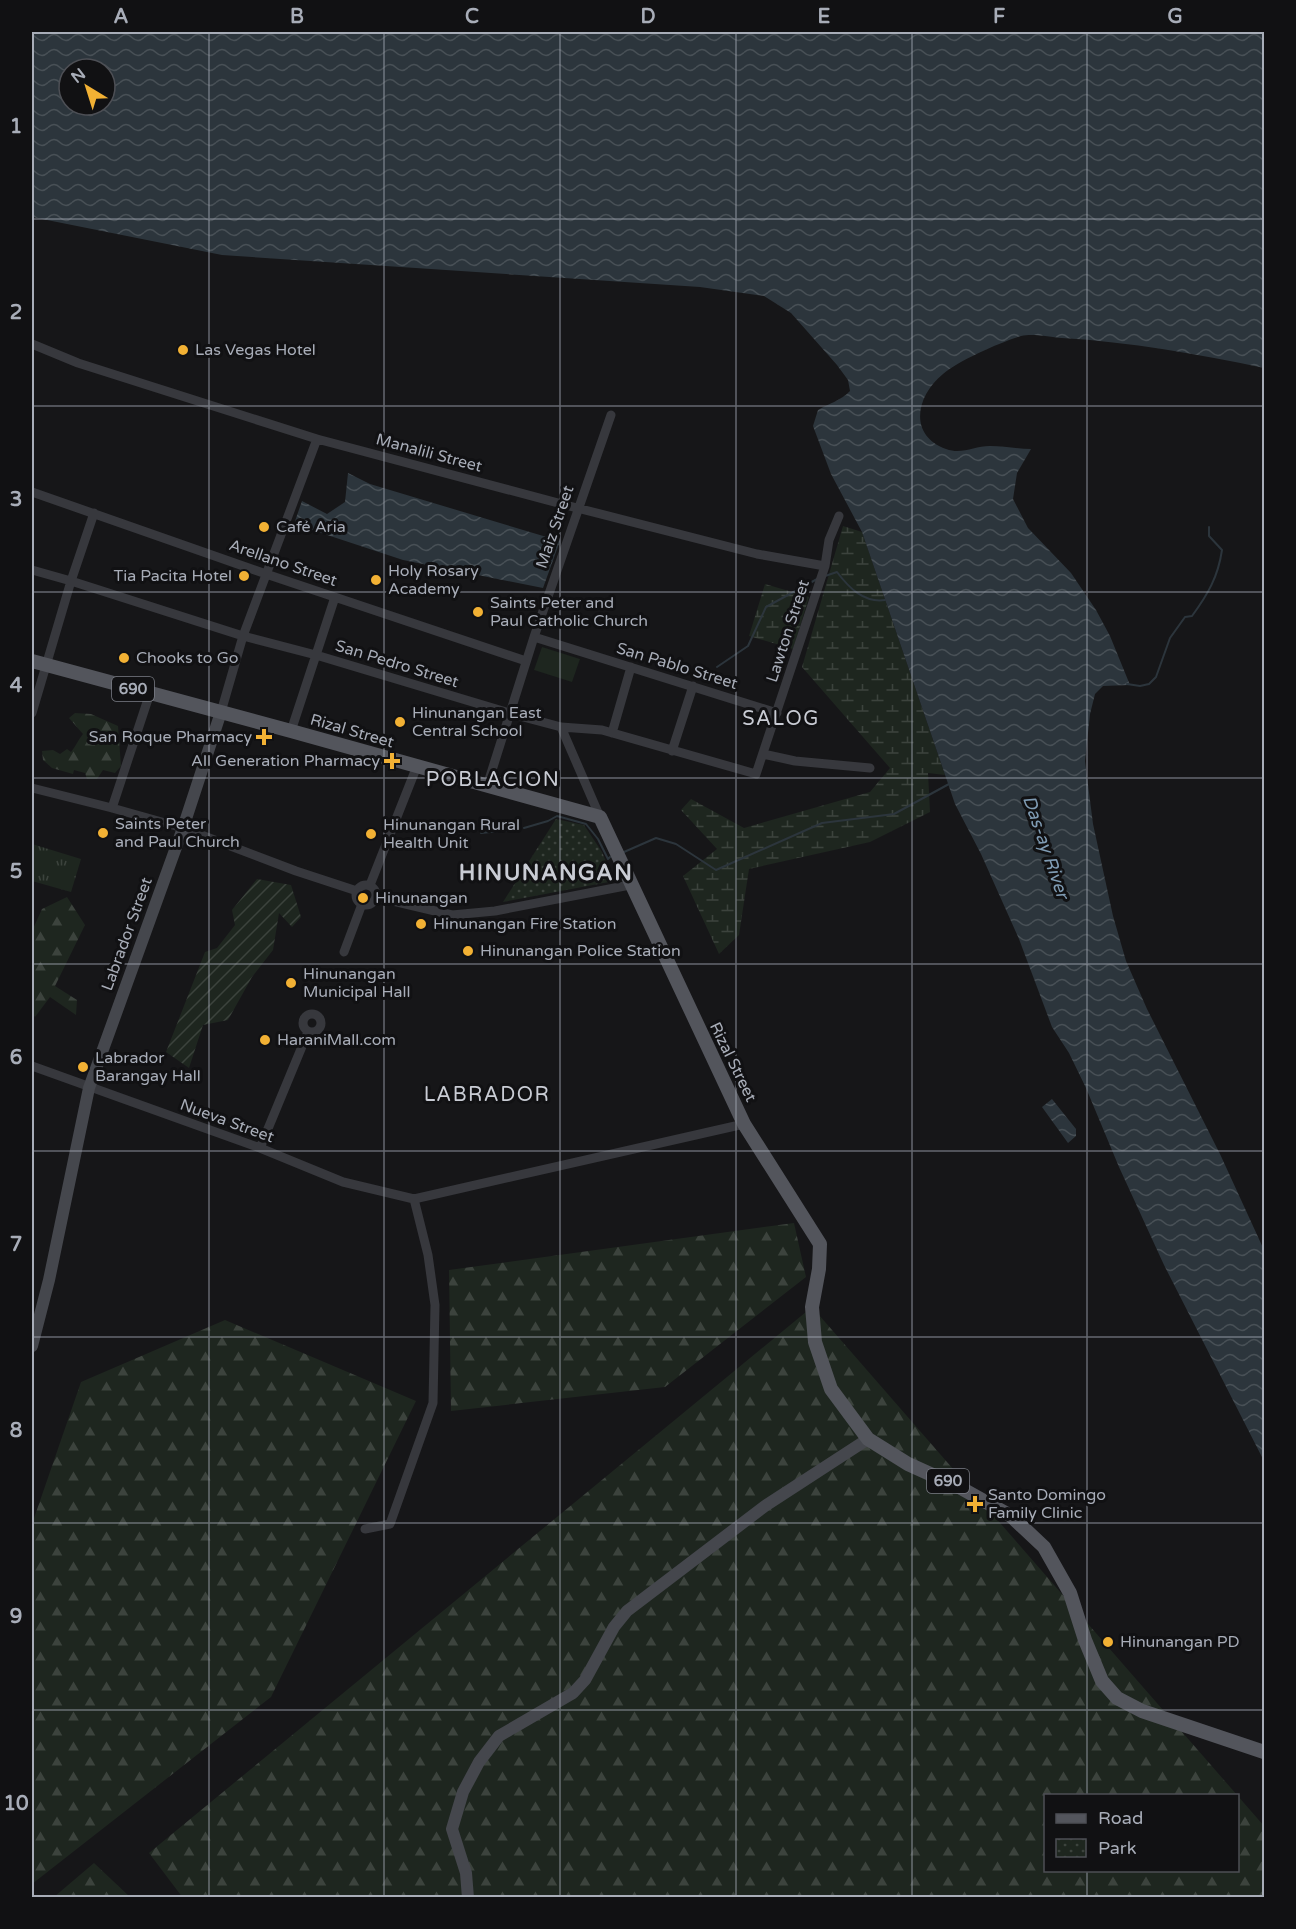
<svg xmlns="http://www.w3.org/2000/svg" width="1296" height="1929" font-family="'Varela Round',sans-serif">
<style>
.grass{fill:url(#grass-tufts)}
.forest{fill:url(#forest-firs);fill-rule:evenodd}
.wetland{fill:url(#wetland-marsh)}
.park{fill:url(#park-dots)}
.garden{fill:url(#garden-furrows)}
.pitch{fill:#1e261f}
.water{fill:url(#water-waves);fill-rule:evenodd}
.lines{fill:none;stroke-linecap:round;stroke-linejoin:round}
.stream{stroke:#2c353c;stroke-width:2}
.street{stroke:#37383d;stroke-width:9}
.secondary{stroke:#45474d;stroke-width:12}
.primary{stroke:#53555c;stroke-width:14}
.grid{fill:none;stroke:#a8adb8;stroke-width:1.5;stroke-opacity:0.55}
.poi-dot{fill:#f2b134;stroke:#111113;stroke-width:2}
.labels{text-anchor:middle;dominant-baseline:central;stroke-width:6;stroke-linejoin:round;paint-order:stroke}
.shield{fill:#111113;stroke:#7b7e86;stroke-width:1.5}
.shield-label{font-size:15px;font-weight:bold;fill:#a8adb8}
.poi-label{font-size:16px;fill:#a8adb8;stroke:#111113;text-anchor:start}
.street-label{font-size:16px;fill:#a8adb8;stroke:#111113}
.water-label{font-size:18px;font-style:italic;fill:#7f9bb3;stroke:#111113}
.quarter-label{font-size:20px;letter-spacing:1.5px;fill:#c9ccd4;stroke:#111113}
.district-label{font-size:22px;font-weight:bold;letter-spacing:1.5px;fill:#c9ccd4;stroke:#111113}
.neatline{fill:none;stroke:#a8adb8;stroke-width:2}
.grid-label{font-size:20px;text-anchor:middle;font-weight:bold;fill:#a8adb8}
</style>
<defs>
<pattern id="grass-tufts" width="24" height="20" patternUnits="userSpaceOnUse" patternTransform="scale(1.5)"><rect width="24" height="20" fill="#1e261f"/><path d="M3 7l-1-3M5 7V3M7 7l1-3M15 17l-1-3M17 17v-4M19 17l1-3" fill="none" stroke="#3c433d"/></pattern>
<pattern id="forest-firs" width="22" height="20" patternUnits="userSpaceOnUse" patternTransform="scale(1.5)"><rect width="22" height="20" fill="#1e261f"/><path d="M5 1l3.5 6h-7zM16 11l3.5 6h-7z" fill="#3c433d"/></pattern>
<pattern id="wetland-marsh" width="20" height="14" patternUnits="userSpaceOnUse" patternTransform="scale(1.5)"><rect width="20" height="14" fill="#1e261f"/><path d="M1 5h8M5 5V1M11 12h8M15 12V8" fill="none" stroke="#3c433d"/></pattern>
<pattern id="park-dots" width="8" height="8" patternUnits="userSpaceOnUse" patternTransform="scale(1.5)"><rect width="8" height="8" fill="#1e261f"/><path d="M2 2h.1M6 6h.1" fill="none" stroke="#3c433d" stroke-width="1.8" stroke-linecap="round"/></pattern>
<pattern id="garden-furrows" width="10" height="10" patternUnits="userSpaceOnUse" patternTransform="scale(1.5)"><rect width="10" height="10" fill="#1e261f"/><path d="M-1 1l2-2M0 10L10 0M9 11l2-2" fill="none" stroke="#3c433d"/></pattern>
<pattern id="water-waves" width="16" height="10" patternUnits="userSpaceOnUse" patternTransform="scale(1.5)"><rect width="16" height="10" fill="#2c353c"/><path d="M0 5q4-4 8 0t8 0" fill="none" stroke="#485056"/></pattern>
</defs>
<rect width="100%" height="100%" fill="#161618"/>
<path class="grass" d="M32,844L81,859L71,892L32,881Z"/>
<path class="forest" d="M75,713L91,714L118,726L121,766L115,773L103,770L97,779H87L85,773L74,770L73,774L52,768L43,760L42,751L53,750L60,754L67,749L71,752C76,746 78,740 83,734L69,718Z
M67,897L85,925L55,986L77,1000L76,1015L50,997L35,1017L32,1013V931L42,909Z
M794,1223L806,1277L665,1387L451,1411L449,1270Z
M812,1307L1264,1826V1897L183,1898L149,1853ZM1046,1796H1238V1870H1046Z
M225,1320L416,1401L271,1697L32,1884V1524L81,1382Z
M94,1863L130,1897H54Z"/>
<path class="wetland" d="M843,526L862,532L945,775L928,773L930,812L870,842L749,869L739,935L719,954L683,876L717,849L681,810L691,799L744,828L870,792L890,768L802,667Z
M765,584L809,597L793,649L749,636Z"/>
<path class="park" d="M556,819L584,825L602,852L614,881L503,902Z"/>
<path class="garden" d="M257,879L291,885L301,917L292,927L279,913L273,950L252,977L228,1020L203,1025L189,1068L166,1052L205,952L217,948L235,925L232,910Z"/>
<path class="pitch" d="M542,647L580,659L572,682L534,670Z"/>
<path class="water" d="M32,32H1264V368C1198,354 1130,342 1062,338C1050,337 1033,333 1021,336C1003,341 957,361 943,374C916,396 908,435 946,449C962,455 974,446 990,446C1004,446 1018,449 1031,449L1017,473L1013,499L1028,528L1071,573L1096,610L1110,636L1130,685L1103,686L1095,694L1090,714L1085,761L1093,824L1113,916L1126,961L1147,1009L1220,1154L1264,1250V1461L1164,1265L1119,1167L1086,1088L1069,1053L1052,1027L1019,939L981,854L955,804L862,532L831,474L813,426L818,410C830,403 840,401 850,391L848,380L837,365L791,313L764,296L700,287L222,255L32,217ZM69,69H105V105H69Z
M348,473L370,484L560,541L543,588L403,560L294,524L302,501L327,514L345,502Z
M1052,1099L1076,1129V1136L1068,1143L1042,1107Z"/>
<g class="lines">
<path class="stream" d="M825,576L837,572C849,588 864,603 885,600
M717,667L748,646L766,607L819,578
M1127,684L1140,686L1149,684L1156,677L1170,638L1185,617L1192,616C1208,594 1218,577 1222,550L1209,536V527
M524,828L548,821L557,816L586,824L598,839L608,859L610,857
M481,833L510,830
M624,852L656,838L676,844L716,870L822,823L894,814L949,784"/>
<path class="street" d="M32,344L78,363L317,439L577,508L757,554L825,566
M32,492L266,574L526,661
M32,570L71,581L243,636L316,655L509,713L561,727L602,730L756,774L825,566L829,540L839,516
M534,637L777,713
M221,712L243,636L317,439
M32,713L71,581L94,513
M561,727L600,817
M291,731L335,597
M612,733L631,667
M672,751L693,686
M763,754L795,761L870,768
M487,786L534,637L611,415
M32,788L112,808L183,828L296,871L357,891
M112,808L150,693
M356 895a10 10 0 1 1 20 0a10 10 0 1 1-20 0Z
M370,885L417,766
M376,897L452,915L495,911L630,885
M344,952L362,904
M303 1023a9 9 0 1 1 18 0a9 9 0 1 1-18 0Z
M32,1066L260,1148L343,1182L414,1199L744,1124
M260,1148L308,1032
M365,1529L390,1524L433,1403L435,1305L428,1255L414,1199"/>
<path class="secondary" d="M32,1346L49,1280L89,1088L183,828L221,712
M468,1898L466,1873L452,1829L463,1792L479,1762L499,1736L573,1693L585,1680L614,1627L627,1611L765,1506L868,1439"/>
<path class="primary" d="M32,661L291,731L600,817L744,1124L820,1244L819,1269L812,1307L815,1342L831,1389L868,1439L908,1464L959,1487L1011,1516L1044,1547L1070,1593L1085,1640L1102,1681L1117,1698L1142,1711L1264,1752"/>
</g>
<path class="grid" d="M209,32V1898M384,32V1898M560,32V1898M736,32V1898M912,32V1898M1087,32V1796M32,219H1264M32,406H1264M32,592H1264M32,778H1264M32,964H1264M32,1151H1264M32,1337H1264M32,1523H1264M32,1710H1264M1087,1870V1898"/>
<g class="poi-dot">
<circle cx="183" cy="350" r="6"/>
<circle cx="264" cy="527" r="6"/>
<circle cx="244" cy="576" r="6"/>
<circle cx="376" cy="580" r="6"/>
<circle cx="478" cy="612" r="6"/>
<circle cx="124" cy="658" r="6"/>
<circle cx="400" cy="722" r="6"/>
<path d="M261 728h6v6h6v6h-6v6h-6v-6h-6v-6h6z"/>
<path d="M389 752h6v6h6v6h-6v6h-6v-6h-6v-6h6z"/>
<circle cx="103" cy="833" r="6"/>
<circle cx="371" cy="834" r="6"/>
<circle cx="363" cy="898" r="6"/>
<circle cx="421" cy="924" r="6"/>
<circle cx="468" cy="951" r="6"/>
<circle cx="291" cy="983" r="6"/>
<circle cx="265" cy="1040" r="6"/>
<circle cx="83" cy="1067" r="6"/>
<path d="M972 1495h6v6h6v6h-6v6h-6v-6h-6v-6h6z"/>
<circle cx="1108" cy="1642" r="6"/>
</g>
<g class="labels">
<g class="shield">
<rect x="112" y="677" width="42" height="24" rx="4.5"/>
<rect x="927" y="1469" width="42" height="24" rx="4.5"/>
</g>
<g class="shield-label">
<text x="133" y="689">690</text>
<text x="948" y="1481">690</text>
</g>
<g class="poi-label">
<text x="195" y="350">Las Vegas Hotel</text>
<text x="276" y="527">Café Aria</text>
<text x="388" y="571">Holy Rosary<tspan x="388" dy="18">Academy</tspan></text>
<text x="232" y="576" text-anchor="end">Tia Pacita Hotel</text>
<text x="490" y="603">Saints Peter and<tspan x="490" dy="18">Paul Catholic Church</tspan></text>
<text x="136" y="658">Chooks to Go</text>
<text x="412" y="713">Hinunangan East<tspan x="412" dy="18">Central School</tspan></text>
<text x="252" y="737" text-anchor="end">San Roque Pharmacy</text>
<text x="380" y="761" text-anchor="end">All Generation Pharmacy</text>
<text x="115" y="824">Saints Peter<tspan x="115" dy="18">and Paul Church</tspan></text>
<text x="383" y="825">Hinunangan Rural<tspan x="383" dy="18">Health Unit</tspan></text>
<text x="375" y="898">Hinunangan</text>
<text x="433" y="924">Hinunangan Fire Station</text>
<text x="480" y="951">Hinunangan Police Station</text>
<text x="303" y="974">Hinunangan<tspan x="303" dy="18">Municipal Hall</tspan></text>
<text x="277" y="1040">HaraniMall.com</text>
<text x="95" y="1058">Labrador<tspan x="95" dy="18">Barangay Hall</tspan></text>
<text x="988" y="1495">Santo Domingo<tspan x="988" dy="18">Family Clinic</tspan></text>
<text x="1120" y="1642">Hinunangan PD</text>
</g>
<g class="street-label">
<text transform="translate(429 453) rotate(15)">Manalili Street</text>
<text transform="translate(555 527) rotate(-71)">Maiz Street</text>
<text transform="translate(283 563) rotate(19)">Arellano Street</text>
<text transform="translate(788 631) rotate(-72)">Lawton Street</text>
<text transform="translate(397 664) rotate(17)">San Pedro Street</text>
<text transform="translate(677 666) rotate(17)">San Pablo Street</text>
<text transform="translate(352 731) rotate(16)">Rizal Street</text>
<text transform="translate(127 934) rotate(-70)">Labrador Street</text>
<text transform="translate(733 1062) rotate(64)">Rizal Street</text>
<text transform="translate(227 1121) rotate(20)">Nueva Street</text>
</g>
<g class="water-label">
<text transform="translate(1046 847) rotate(71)">Das-ay River</text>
</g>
<g class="quarter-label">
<text x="781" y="719">SALOG</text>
<text x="493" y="780">POBLACION</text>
<text x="487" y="1095">LABRADOR</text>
</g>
<g class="district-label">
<text x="546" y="873">HINUNANGAN</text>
</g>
</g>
<rect width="1296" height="1929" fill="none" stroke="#111113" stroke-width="66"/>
<rect x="1044" y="1794" width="195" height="78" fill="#111113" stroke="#4d4f55" stroke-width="1.5"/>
<rect x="1056" y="1814" width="30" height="9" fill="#53555c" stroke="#4d4f55" stroke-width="1.5"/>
<text x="1098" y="1824" font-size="18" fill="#a8adb8">Road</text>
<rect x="1056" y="1839" width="30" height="18" fill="url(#park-dots)" stroke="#4d4f55" stroke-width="1.5"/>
<text x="1098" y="1854" font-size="18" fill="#a8adb8">Park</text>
<g transform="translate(87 87) rotate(322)"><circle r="28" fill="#111113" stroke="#4d4f55" stroke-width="1.5"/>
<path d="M0-4.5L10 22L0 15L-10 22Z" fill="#f2b134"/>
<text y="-9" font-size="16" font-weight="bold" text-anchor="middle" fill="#a8adb8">N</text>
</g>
<rect x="33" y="33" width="1230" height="1863" class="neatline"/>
<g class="grid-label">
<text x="121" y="23">A</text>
<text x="297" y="23">B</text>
<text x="472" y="23">C</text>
<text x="648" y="23">D</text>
<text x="824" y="23">E</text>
<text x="999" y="23">F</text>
<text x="1175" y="23">G</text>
<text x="16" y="133">1</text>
<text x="16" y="319">2</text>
<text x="16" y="506">3</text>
<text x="16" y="692">4</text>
<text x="16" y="878">5</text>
<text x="16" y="1064">6</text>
<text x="16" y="1251">7</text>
<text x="16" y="1437">8</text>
<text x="16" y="1623">9</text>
<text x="16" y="1810">10</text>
</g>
</svg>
